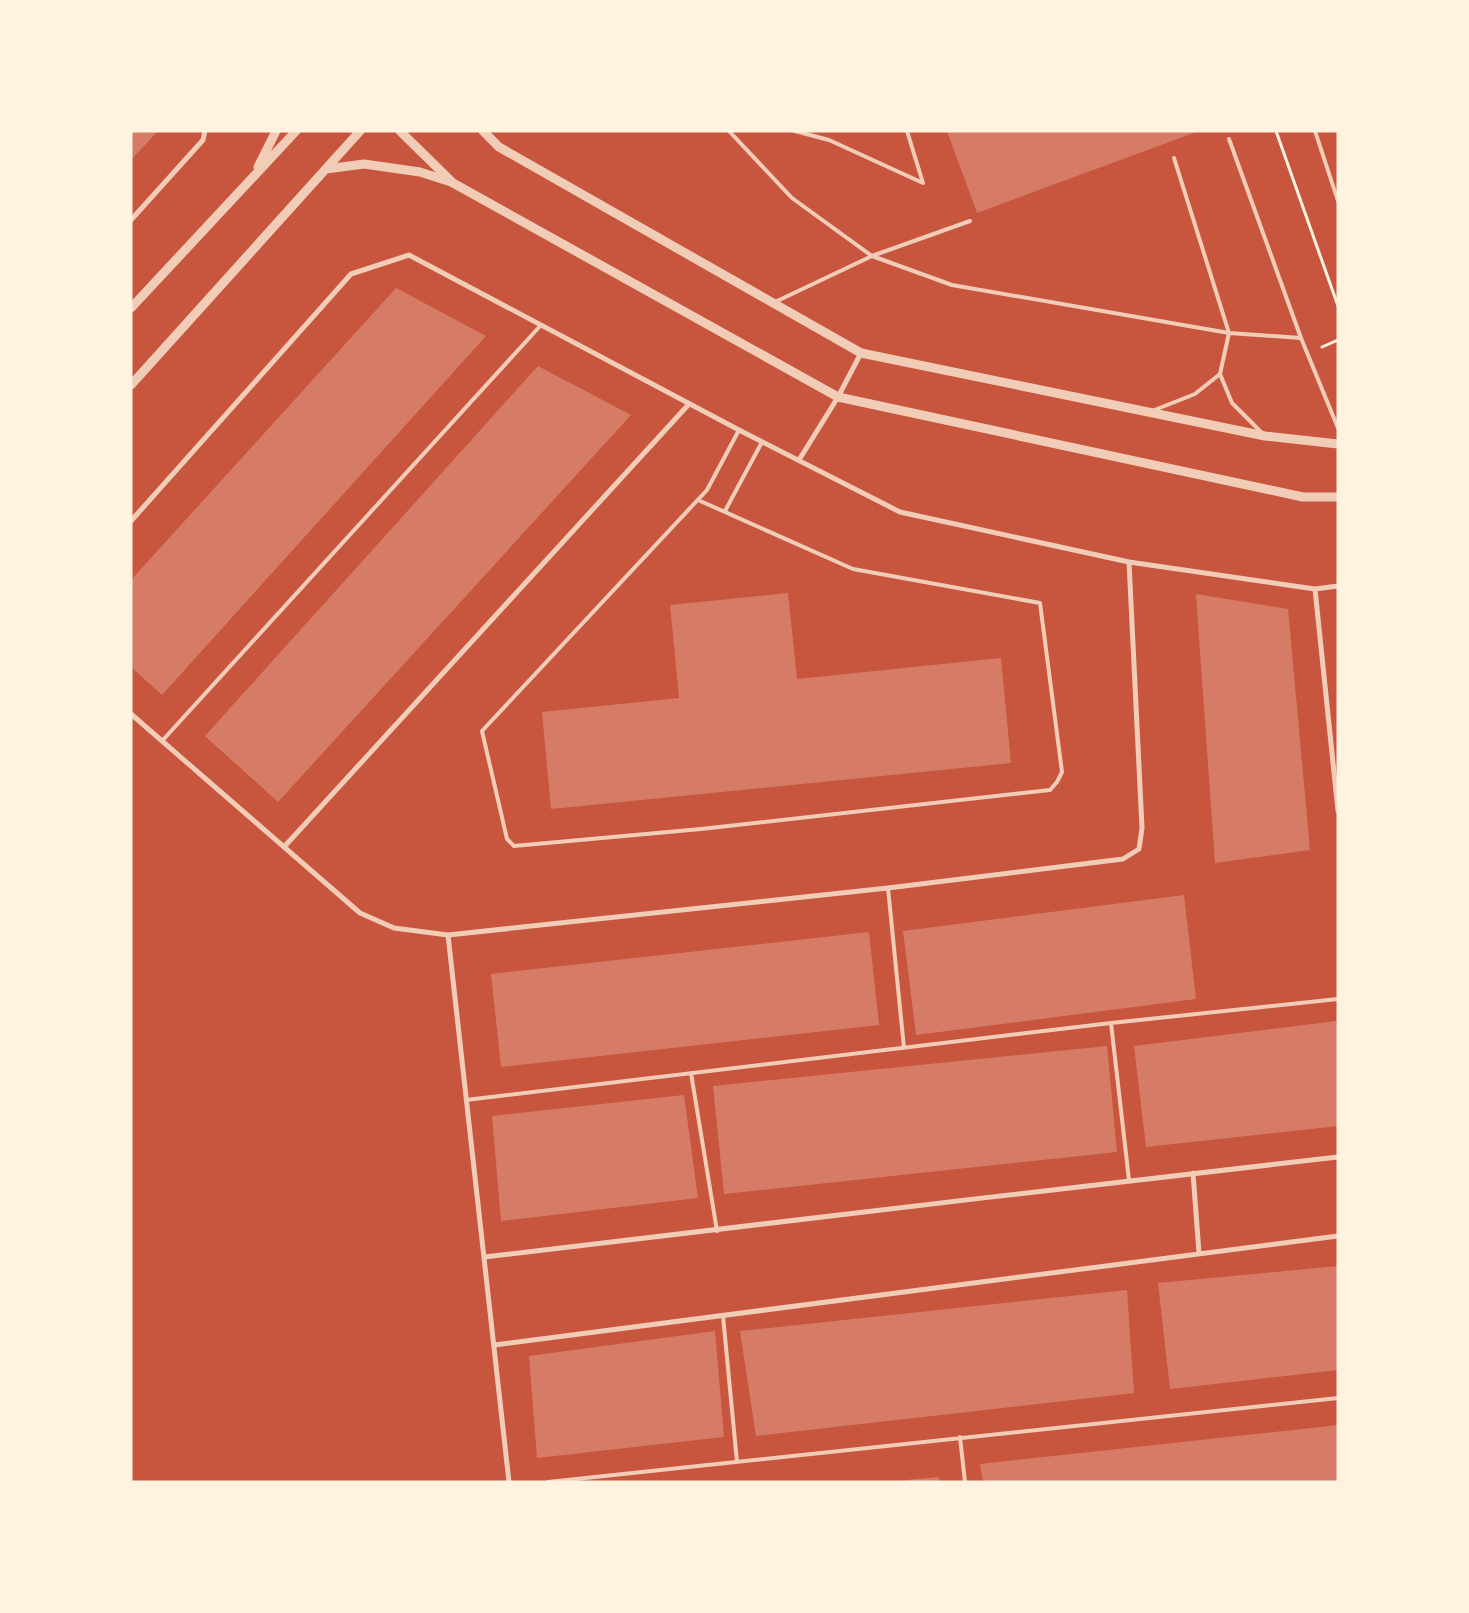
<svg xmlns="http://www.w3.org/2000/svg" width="1469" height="1613" font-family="Commissioner,sans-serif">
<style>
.building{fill:#d67c66}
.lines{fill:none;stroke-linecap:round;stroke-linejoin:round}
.path{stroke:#fff3e0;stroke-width:3}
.service{stroke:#f1ccb7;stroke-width:4}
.minor{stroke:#f1ccb7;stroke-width:5}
.tertiary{stroke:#f1ccb7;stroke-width:9}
</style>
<rect width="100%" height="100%" fill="#c8553d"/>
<path class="building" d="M131,131H158L131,160Z
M947,131H1199L977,213Z
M396,288L486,336L162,695L131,667V580Z
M538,366L631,415L278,802L205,736Z
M788,593L797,679L1001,658L1011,763L551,809L542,712L679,698L670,605Z
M1196,594L1288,609L1310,850L1215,863Z
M1184,895L1196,999L916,1035L903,931Z
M869,932L879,1025L501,1067L491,974Z
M1336,1021L1338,1035V1126L1146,1147L1134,1046Z
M1107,1046L1117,1152L724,1194L713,1086Z
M684,1095L698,1198L501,1221L492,1116Z
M1338,1266V1370L1170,1389L1158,1283Z
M1127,1290L1134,1393L756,1436L740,1331Z
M715,1331L724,1437L537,1458L529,1356Z
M1338,1425V1482H983L980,1464Z
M939,1477L940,1482H906V1480Z"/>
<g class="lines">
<path class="path" d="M1276,131L1338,306
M1322,347L1338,340"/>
<path class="service" d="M729,131L792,198L872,256L775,302
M795,131L829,140L923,183L907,131
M1315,131L1338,201
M1229,139L1301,338L1338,428
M1174,158L1229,333L1220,374L1232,403L1262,433
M872,256L952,285L1229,333L1301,338
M872,256L970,221
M1152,411L1195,394L1220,374
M698,500L853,569L1040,603L1062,772L1057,782L1050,790L701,829L514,846L507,839L482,731L707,490L739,430
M725,511L762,442
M162,741L541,325
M888,888L904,1048
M1111,1023L1129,1180
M691,1073L717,1231
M466,1100L1111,1023L1338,999
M723,1316L737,1462
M960,1437L965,1482
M548,1482L1338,1398"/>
<path class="minor" d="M131,220L203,140L205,131
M799,460L838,397L861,353
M131,521L351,274L409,255L739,430L900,512L1129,562L1315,589L1338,586
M1315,589L1338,811
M131,714L360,913L394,928L448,935L888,888L1123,859L1139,849L1142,828L1129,562
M284,847L689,404
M448,935L509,1482
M1193,1173L1199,1253
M484,1257C769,1225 1053,1188 1338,1157
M494,1345L1338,1236"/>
<path class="tertiary" d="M400,131L453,183L838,397L1303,497H1338
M483,131L499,147L861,353L1265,436L1338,444
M258,167L276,131
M326,169L364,164L420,172L451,182
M131,308L296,131
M131,385L360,131"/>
</g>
<rect width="1469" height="1613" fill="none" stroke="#fff3e0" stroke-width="265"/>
</svg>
